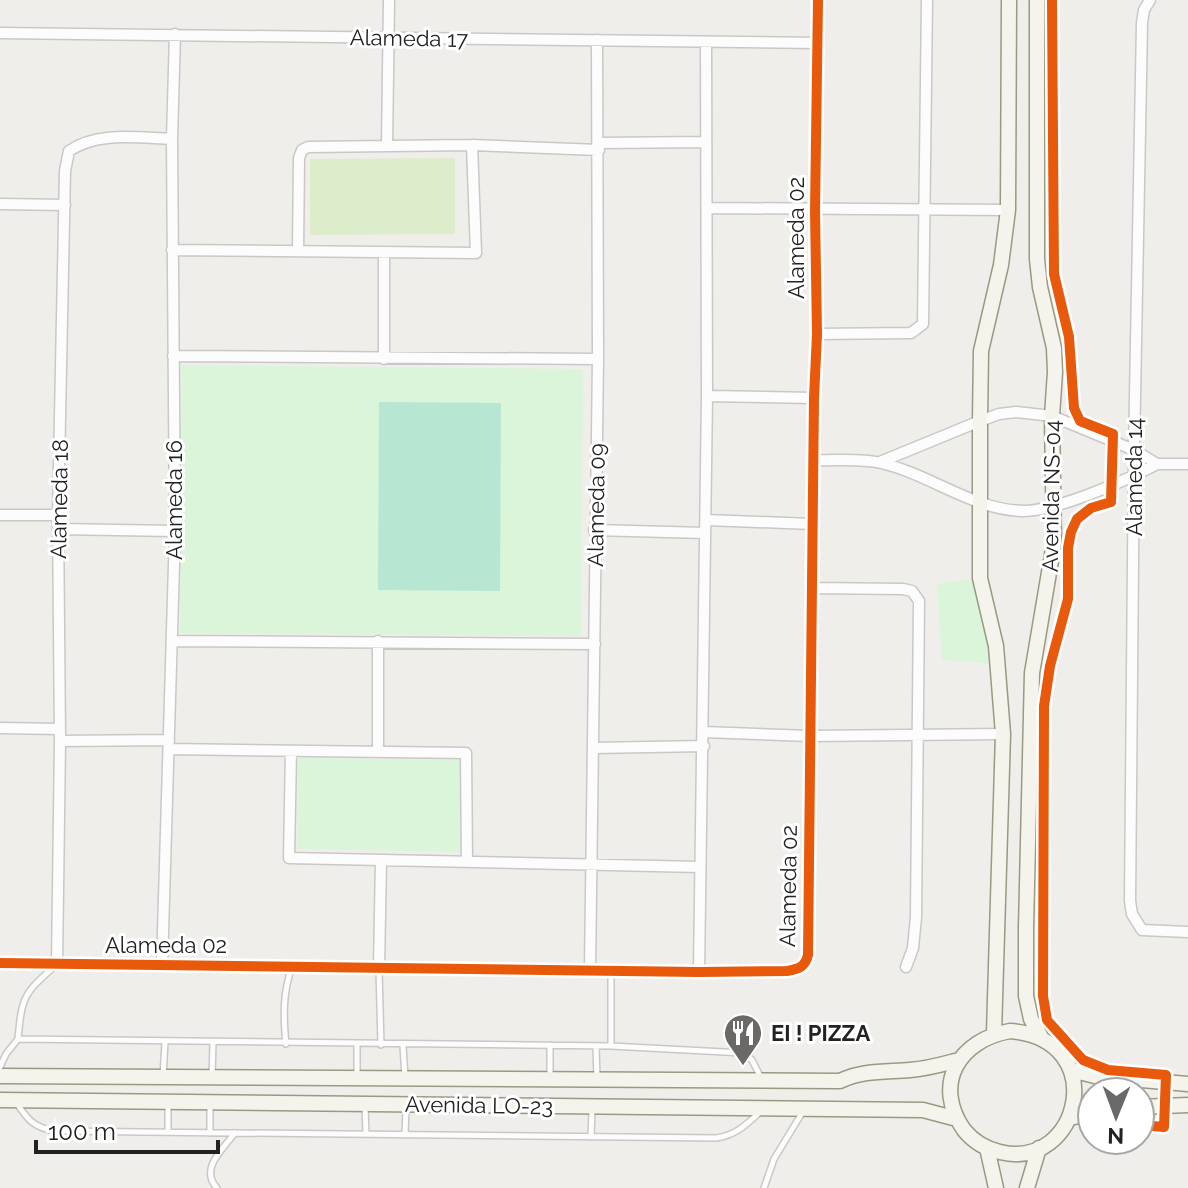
<svg xmlns="http://www.w3.org/2000/svg" width="1188" height="1188" font-family="Raleway,sans-serif">
<style>
.grass{fill:#ddeccb}
.park{fill:#daf5da}
.pitch{fill:#b7e6d2}
.lines{fill:none;stroke-linecap:round;stroke-linejoin:round}
.lane-casing{stroke:#c9c8c7;stroke-width:8}
.street-casing{stroke:#c9c8c7;stroke-width:13}
.secondary-casing{stroke:#999a82;stroke-width:17}
.lane{stroke:#fdfcfc;stroke-width:5}
.street{stroke:#fdfcfc;stroke-width:10}
.secondary{stroke:#f4f4ed;stroke-width:14}
.cycleway-casing{stroke:#fff;stroke-width:15}
.cycleway{stroke:#e8590c;stroke-width:10}
.labels{text-anchor:middle;dominant-baseline:central;stroke-width:6;stroke-linejoin:round;paint-order:stroke}
.street-label{font-size:22px;fill:#222;stroke:#fff}
.poi-label{font-size:22px;font-weight:bold;fill:#222;stroke:#fff;text-anchor:start}
</style>
<rect width="100%" height="100%" fill="#f0eeeb"/>
<path class="grass" d="M455,158V234L310,235V159Z"/>
<path class="park" d="M182,365L583,369L581,636L180,633Z
M976,578L994,650L991,663L942,660L937,584Z
M298,758L463,760L462,852L297,849Z"/>
<path class="pitch" d="M379,402L501,403L500,591L378,590Z"/>
<g class="lines">
<defs>
<path id="lane" d="M379,970L381,1045
M611,971V1046
M18,1039C22,997 23,994 55,966
M286,1044C283,1015 283,993 292,966
M357,1045V1077
M403,1046L405,1077
M596,1046L597,1079
M0,1067L6,1054L18,1039L611,1046L743,1053L752,1060L760,1076
M163,1076L165,1042
M212,1076L213,1043
M550,1078V1045
M16,1102C27,1119 33,1127 54,1131L716,1138C736,1135 746,1125 760,1112
M365,1107L366,1134
M168,1132V1105
M210,1133V1106
M405,1135L406,1108
M591,1137L592,1110
M217,1188C199,1169 223,1149 235,1133
M764,1188L774,1159L802,1113"/>
<path id="street" d="M1150,0L1144,10L1142,23L1134,450L1130,901L1132,914L1142,930L1188,932
M0,33L818,43
M599,143L706,142
M387,146L389,0
M0,204L65,205
M707,208L1008,210
M172,250L476,253L472,145
M298,251L299,158L302,150L308,147L472,145L599,150
M817,334L911,333L923,324L927,0
M173,356L598,359
M384,359V254
M707,396L814,398
M814,460C835,461 860,458 881,463C930,474 974,511 1025,511C1059,510 1127,480 1157,464
M880,462L980,421L999,414L1016,412L1052,416L1134,450L1157,464H1188
M0,515H58
M706,520L812,524
M58,529L175,531
M594,530L705,533
M811,588L903,589L912,591L919,601L916,917L913,948L906,967
M172,641L595,644
M0,728L59,729
M704,732L810,736L1003,734
M60,741L169,740
M593,748L704,746
M169,749L466,753L467,862
M291,751L289,858L700,867
M378,752V641
M0,963L699,972L787,971C799,969 805,967 808,955L814,398L817,334L815,211L818,0
M57,964L60,741L58,515L65,171L69,151C98,131 138,138 172,139
M162,965L175,531L172,139L175,34
M379,967L381,860
M590,970L598,359L597,40
M699,972L707,396L706,42"/>
<path id="secondary" d="M1037,0V259L1040,287L1054,348L1055,372L1052,416L1054,543L1032,673L1026,928V996L1031,1019L1041,1037
M1010,1031C1112,1039 1080,1172 1000,1152C986,1149 973,1141 964,1130C932,1084 959,1040 1010,1031Z
M994,1033L1003,734L996,646L980,578V421L981,351L1001,265L1008,210L1009,0
M1071,1070L1095,1076L1188,1084
M0,1076L840,1081C863,1070 885,1072 910,1070C926,1069 940,1065 955,1061
M0,1100L923,1110L957,1119
M1140,1107L1188,1105
M1070,1118L1092,1113
M987,1148L996,1188
M1027,1188L1039,1148"/>
</defs>
<use href="#lane" class="lane-casing"/>
<use href="#street" class="street-casing"/>
<use href="#secondary" class="secondary-casing"/>
<use href="#lane" class="lane"/>
<use href="#street" class="street"/>
<use href="#secondary" class="secondary"/>
<defs>
<path id="cycleway" d="M1052,0L1054,274L1069,337L1074,408L1080,421L1113,434L1111,502L1091,508L1077,519L1071,532L1068,548V599L1050,666L1044,706L1043,996L1047,1020L1083,1060L1108,1070L1166,1075L1164,1127L1140,1125
M0,963L699,972L787,971C799,969 805,967 808,955L814,398L817,334L815,211L818,0"/>
</defs>
<use href="#cycleway" class="cycleway-casing"/>
<use href="#cycleway" class="cycleway"/>
</g>
<defs>
<symbol id="restaurant-pin" viewBox="-11 -11 22 30"><path d="M0 17L-7.5 6A9.5 9.5 0 1 1 7.5 6Z" fill="#6a6968" stroke="#fff"/><path d="M-5-6h1v4h1v-4h1v4h1v-4h1v5L-1.5 .5V6h-2V.5L-5-1ZM5-6V6H3V1.5H1.5Q1.5-4 5-6Z" fill="#fff"/></symbol>
</defs>
<g fill-rule="evenodd">
<use href="#restaurant-pin" x="721" y="1011" width="44" height="60"/>
</g>
<g class="labels">
<g class="street-label">
<text transform="translate(409 38) rotate(1)">Alameda 17</text>
<text transform="translate(796 238) rotate(-90)">Alameda 02</text>
<text transform="translate(1134 477) rotate(-90)">Alameda 14</text>
<text transform="translate(1051 496) rotate(-89)">Avenida NS-04</text>
<text transform="translate(59 499) rotate(-89)">Alameda 18</text>
<text transform="translate(174 500) rotate(-90)">Alameda 16</text>
<text transform="translate(596 505) rotate(-89)">Alameda 09</text>
<text transform="translate(788 886) rotate(-89)">Alameda 02</text>
<text x="166" y="945">Alameda 02</text>
<text transform="translate(479 1105) rotate(1)">Avenida LO-23</text>
</g>
<g class="poi-label">
<text x="771" y="1033">EI ! PIZZA</text>
</g>
</g>
<g transform="translate(1116 1116) rotate(181)"><circle r="38" fill="#ffffff" stroke="#a7a7a7" stroke-width="2"/>
<path d="M0-6L14 30L0 20L-14 30Z" fill="#6a6968"/>
<text y="-12" font-size="22" font-weight="bold" text-anchor="middle" fill="#222222">N</text>
</g>
<path d="M36 1140v12h182v-12" fill="none" stroke="#222222" stroke-width="4"/>
<text x="48" y="1140" font-size="24" fill="#222222" stroke="#ffffff" stroke-width="6" paint-order="stroke">100 m</text>
</svg>
